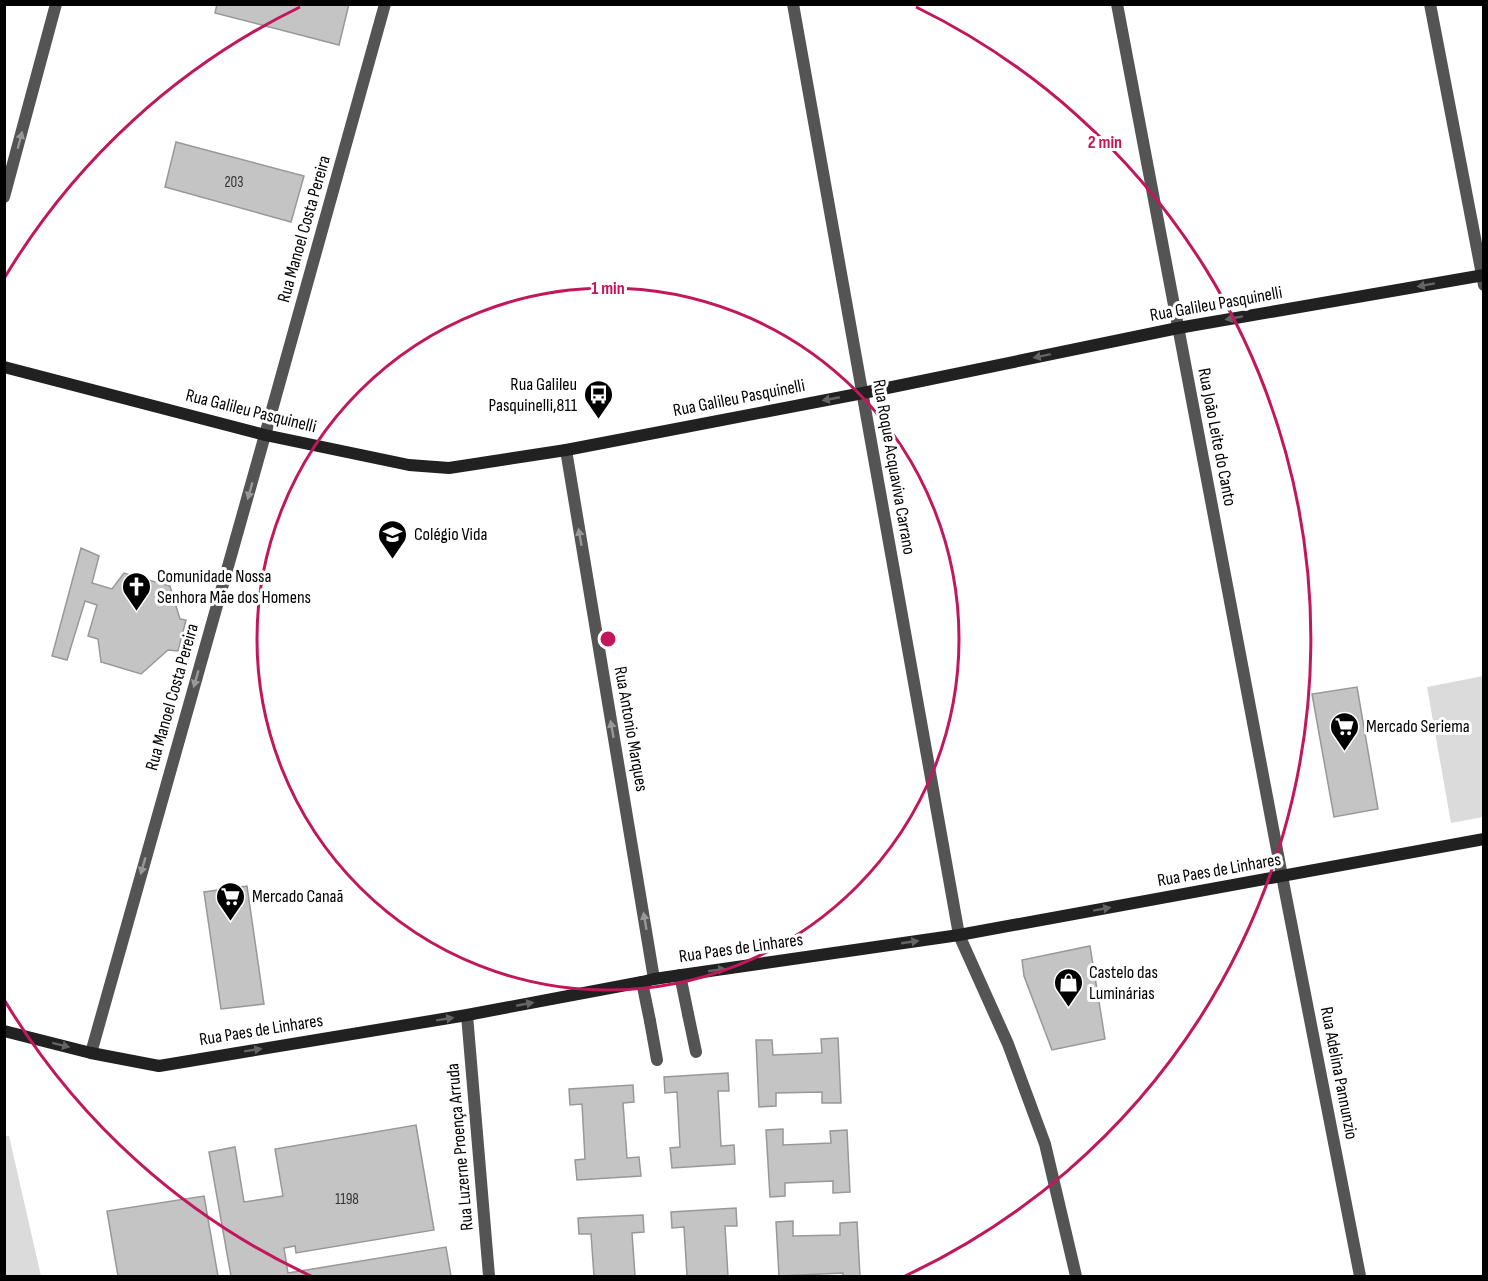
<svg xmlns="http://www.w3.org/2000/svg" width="1488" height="1281" font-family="'Sofia Sans Condensed',sans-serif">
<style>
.green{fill:#dbdbdb}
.building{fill:#c4c4c4;stroke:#989898;stroke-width:1.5}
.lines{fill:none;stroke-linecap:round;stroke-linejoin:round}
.lane{stroke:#545454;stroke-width:12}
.street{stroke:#545454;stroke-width:12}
.secondary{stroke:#212121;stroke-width:12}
.oneway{fill:#989898}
.oneway2{fill:#646464}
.ring{fill:none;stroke:#c2185b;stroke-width:3}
.labels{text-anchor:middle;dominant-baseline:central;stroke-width:6;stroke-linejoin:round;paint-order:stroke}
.number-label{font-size:15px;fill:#313131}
.street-label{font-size:18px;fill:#000;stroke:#fff}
.poi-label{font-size:18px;fill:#000;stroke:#fff;text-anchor:start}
.centre{fill:#c2185b;stroke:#fff;stroke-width:3}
.ring-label{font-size:18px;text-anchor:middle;font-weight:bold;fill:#c2185b;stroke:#fff;stroke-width:6;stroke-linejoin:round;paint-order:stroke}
</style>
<rect width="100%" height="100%" fill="#fff"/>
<path class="green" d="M1483,676V817L1451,823L1427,687Z
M5,1136H9L41,1276H5Z"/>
<path class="building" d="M217,4H349L339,45L215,13Z
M176,142L304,176L291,222L165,187Z
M81,548L99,556L92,583L112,589L124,573L170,586L180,619L186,620L178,651L168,650L141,674L101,662L98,639L88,636L97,605L85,601L67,660L52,656Z
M1357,687L1378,809L1334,817L1312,694Z
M247,886L264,1004L221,1009L204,892Z
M1090,946L1105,1039L1052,1050L1024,976L1022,960Z
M838,1038L841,1103H822V1092L776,1093V1106L759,1107L756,1040H772L773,1055L822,1053L821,1039Z
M728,1073L729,1091H718L721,1146L734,1145L735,1164L672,1168L670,1148L680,1147L677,1092L665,1093L664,1077Z
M633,1085L634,1102L623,1103L627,1158L639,1157L641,1176L577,1180L575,1160L585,1159L582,1104L570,1105L569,1089Z
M416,1125L434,1230L296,1253L295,1246L284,1248L288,1273L446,1247L451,1276H231L209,1152L235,1147L244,1202L283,1196L275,1149Z
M783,1129V1145L831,1143L830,1131L847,1130L850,1192L833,1193V1181L785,1183V1196L770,1197L766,1130Z
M204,1196L218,1276H118L107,1211Z
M736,1208L737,1226H725L728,1276H687L684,1227L672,1228L671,1212Z
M643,1215L644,1232L632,1233L635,1276H594L591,1234H579L578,1218Z
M793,1221V1236L840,1235V1223L857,1222L860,1276H843V1273L779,1276L776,1222Z"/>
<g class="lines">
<path class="lane" d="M680,975L688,1014
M642,982L650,1021"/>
<path class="street" d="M793,4L959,935L1008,1044L1045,1144L1076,1276
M1117,4L1282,876L1360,1276
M1430,4L1484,285
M4,197L56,4
M566,450L654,979
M688,1014L696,1052
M467,1015L489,1276
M650,1021L657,1060
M91,1053L265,435L385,4"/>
<path class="secondary" d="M4,367L265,435L409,465L449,468L566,450L863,393L1178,328L1484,275
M4,1031L91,1053L159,1066L467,1015L642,982L654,979L959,935L1484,839"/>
</g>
<defs><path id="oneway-solid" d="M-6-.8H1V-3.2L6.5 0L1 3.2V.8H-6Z" transform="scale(1.5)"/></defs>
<g class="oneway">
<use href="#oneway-solid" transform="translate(20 140) rotate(-75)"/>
<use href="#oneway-solid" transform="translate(250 491) rotate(106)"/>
<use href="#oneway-solid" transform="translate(580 537) rotate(-100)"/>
<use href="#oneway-solid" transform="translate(196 679) rotate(106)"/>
<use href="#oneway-solid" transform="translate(612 729) rotate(-100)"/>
<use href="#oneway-solid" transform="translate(143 866) rotate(106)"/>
<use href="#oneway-solid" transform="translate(645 921) rotate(-100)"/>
</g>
<g class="oneway2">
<use href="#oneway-solid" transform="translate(1426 285) rotate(170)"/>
<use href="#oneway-solid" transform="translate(1234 318) rotate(170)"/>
<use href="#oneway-solid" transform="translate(1042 356) rotate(168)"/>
<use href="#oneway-solid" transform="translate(831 399) rotate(169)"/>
<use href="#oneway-solid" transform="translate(1102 909) rotate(-10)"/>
<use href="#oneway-solid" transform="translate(910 942) rotate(-8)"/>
<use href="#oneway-solid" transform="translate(717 970) rotate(-8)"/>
<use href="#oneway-solid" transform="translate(525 1004) rotate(-11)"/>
<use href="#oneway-solid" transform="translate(445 1019) rotate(-9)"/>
<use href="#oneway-solid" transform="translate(61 1045) rotate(14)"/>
<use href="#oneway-solid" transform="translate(253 1050) rotate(-9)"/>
</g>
<g class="ring">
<circle cx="608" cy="639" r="351"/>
<path d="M311 1276A703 703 0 0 1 5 1001M5 277A703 703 0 0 1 300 7M916 7A703 703 0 0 1 905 1276"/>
</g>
<defs>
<symbol id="bus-pin" viewBox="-11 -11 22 30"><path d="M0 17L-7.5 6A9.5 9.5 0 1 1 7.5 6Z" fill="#000" stroke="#fff"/><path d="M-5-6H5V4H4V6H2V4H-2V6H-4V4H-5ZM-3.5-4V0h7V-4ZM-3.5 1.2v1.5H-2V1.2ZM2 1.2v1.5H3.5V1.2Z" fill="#fff"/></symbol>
<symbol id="school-pin" viewBox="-11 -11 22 30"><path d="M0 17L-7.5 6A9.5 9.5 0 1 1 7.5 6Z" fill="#000" stroke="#fff"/><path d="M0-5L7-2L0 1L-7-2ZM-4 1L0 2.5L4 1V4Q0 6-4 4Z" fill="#fff"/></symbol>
<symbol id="church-pin" viewBox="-11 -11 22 30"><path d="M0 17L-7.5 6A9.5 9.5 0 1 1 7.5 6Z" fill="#000" stroke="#fff"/><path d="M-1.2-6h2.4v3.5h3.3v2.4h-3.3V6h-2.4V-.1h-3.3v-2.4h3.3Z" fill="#fff"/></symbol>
<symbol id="supermarket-pin" viewBox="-11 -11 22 30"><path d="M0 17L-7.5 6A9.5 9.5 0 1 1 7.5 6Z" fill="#000" stroke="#fff"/><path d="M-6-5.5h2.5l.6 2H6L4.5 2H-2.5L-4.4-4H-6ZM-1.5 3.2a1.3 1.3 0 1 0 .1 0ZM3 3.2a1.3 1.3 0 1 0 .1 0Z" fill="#fff"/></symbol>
<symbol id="shop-pin" viewBox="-11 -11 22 30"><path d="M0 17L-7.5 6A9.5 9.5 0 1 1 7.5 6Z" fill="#000" stroke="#fff"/><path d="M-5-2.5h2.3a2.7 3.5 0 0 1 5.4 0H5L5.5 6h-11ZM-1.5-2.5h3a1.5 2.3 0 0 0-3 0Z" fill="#fff"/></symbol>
</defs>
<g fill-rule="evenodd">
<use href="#bus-pin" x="582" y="378" width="33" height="45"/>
<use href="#school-pin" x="376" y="518" width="33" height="45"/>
<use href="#church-pin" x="120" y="570" width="33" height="45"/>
<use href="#supermarket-pin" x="1328" y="710" width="33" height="45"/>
<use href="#supermarket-pin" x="214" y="880" width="33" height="45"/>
<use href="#shop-pin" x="1052" y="966" width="33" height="45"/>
</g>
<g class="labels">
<g class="number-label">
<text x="234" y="182">203</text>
<text x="347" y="1199">1198</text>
</g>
<g class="street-label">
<text transform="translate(304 229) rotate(-74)">Rua Manoel Costa Pereira</text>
<text transform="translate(1216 304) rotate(-10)">Rua Galileu Pasquinelli</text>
<text transform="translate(739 398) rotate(-11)">Rua Galileu Pasquinelli</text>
<text transform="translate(251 411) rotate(14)">Rua Galileu Pasquinelli</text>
<text transform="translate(1217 437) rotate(79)">Rua João Leite do Canto</text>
<text transform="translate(894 467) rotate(80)">Rua Roque Acquaviva Carrano</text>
<text transform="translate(172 697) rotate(-74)">Rua Manoel Costa Pereira</text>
<text transform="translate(631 729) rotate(80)">Rua Antonio Marques</text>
<text transform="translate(1219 870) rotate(-10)">Rua Paes de Linhares</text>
<text transform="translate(741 948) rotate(-8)">Rua Paes de Linhares</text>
<text transform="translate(261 1030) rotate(-9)">Rua Paes de Linhares</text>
<text transform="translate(1339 1073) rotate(79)">Rua Adelina Pannunzio</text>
<text transform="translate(460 1147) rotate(-95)">Rua Luzerne Proença Arruda</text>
</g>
<g class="poi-label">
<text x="577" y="384" text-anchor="end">Rua Galileu<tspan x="577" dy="21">Pasquinelli,811</tspan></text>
<text x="414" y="534">Colégio Vida</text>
<text x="157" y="576">Comunidade Nossa<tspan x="157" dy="21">Senhora Mãe dos Homens</tspan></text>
<text x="1366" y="726">Mercado Seriema</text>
<text x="252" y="896">Mercado Canaã</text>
<text x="1089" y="972">Castelo das<tspan x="1089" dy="21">Luminárias</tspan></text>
</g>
</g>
<circle cx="608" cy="639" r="9" class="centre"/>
<g class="ring-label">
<text x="1105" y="148">2 min</text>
<text x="608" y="294">1 min</text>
</g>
<rect width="1488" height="1281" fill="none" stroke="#000000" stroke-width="12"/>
</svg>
